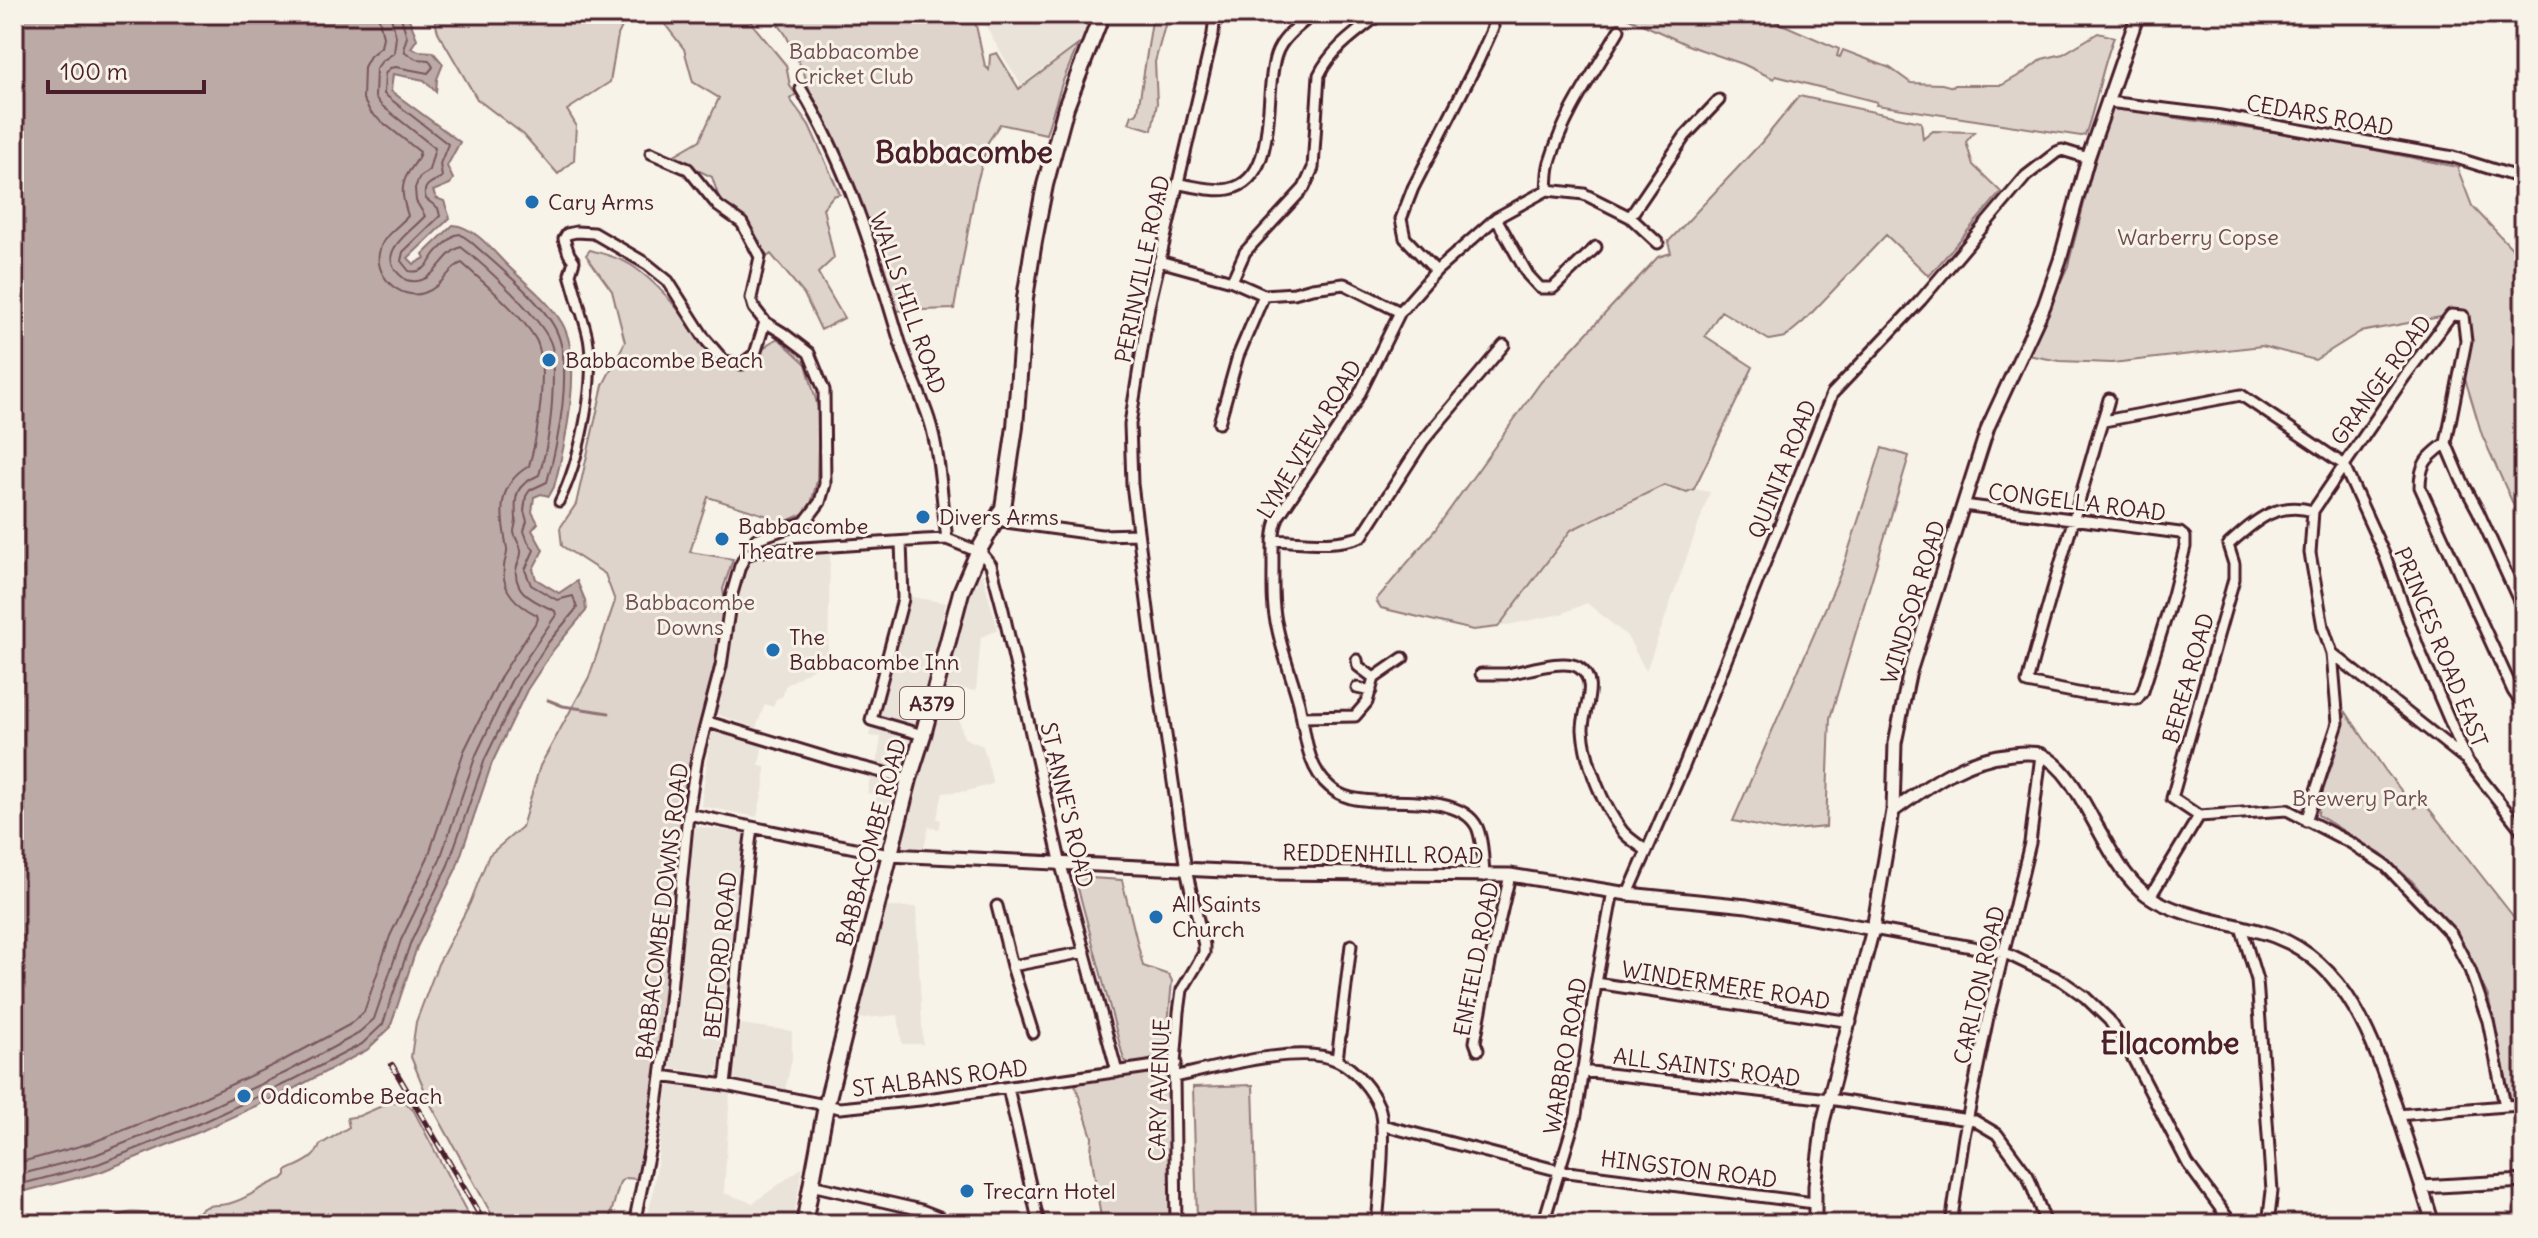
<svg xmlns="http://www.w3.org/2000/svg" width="2538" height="1238" font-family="Delius,sans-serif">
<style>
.built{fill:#eae3da}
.green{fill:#ded4cc;stroke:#947a7c;stroke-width:2}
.water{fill:#bcaaa7;stroke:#8e7275;stroke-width:2}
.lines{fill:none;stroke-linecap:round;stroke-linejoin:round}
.shore{stroke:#78575d;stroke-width:2}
.stream{stroke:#8e7275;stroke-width:3}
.pedestrian-casing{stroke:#4a1f2b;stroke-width:13}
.minor-casing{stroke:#4a1f2b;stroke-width:15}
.tertiary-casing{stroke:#4a1f2b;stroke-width:17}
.primary-casing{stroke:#4a1f2b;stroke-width:20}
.pedestrian{stroke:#f7f3e8;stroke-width:7}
.minor{stroke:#f7f3e8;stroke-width:9}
.tertiary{stroke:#f7f3e8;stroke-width:11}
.primary{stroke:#f7f3e8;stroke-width:14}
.rail-casing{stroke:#4a1f2b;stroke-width:6}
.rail{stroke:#f7f3e8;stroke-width:3;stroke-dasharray:9;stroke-linecap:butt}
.poi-dot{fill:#1f6fb2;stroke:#f7f3e8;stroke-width:3}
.labels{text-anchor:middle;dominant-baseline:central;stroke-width:6;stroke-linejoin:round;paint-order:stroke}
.shield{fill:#f7f3e8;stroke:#7e5f64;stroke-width:2}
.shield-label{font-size:20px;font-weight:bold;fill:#4a1f2b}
.park-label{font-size:22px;fill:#6f4c53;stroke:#f7f3e8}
.street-label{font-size:22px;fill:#4a1f2b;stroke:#f7f3e8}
.poi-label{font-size:22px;fill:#4a1f2b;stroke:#f7f3e8;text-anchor:start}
.district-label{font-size:30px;font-weight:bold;fill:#4a1f2b;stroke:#f7f3e8}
</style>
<rect width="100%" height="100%" fill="#f7f3e8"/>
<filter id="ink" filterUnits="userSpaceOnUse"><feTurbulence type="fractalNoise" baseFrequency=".0125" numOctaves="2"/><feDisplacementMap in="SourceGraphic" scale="16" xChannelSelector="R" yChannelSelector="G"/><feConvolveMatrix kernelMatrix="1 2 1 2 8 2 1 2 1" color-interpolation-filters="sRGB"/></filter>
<g filter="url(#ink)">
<path class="built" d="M983,14H1090L1087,37L1021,85L994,41L982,18Z
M1665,485L1687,492L1694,489L1710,492L1646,671L1627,636L1587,603L1561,614L1498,627L1571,530Z
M782,554H830L828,659L785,686L783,696L776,699L773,707L765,704L756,728L716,714L728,669L743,561L758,556Z
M982,573L998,630L981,637L976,691L953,687V698L964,738L983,746L993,784L967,791L943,793L937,818L941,820L939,829L929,827L923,852L899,847L913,781L942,691L956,631L960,627L965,600Z
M907,596L946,603L916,729L904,769L877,764L881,737L869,736Z
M711,730L757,739L763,743L759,765L765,767V782L757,817L701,806Z
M871,773L899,783L889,814L872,812L877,795L867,793Z
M693,826L745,833L717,1075L670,1068Z
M885,907H916L923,1044H902L898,1015L854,1019L874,933Z
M740,1024L792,1031V1060L785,1090L734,1079Z
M668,1084L730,1093L724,1193L753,1203L803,1167L792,1224H646L653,1193Z"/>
<path class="green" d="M433,14H628L618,35L610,82L567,110L576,125L574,160L558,174L524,135L477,99L438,32Z
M657,14H744L786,65L790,86L796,94L790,99L809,125L840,194L833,196L823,208L834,258L818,273L844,318L821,330L804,294L771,254L764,259L759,241L719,198L712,177L671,157L700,140L719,98L693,82L684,49Z
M775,14H977L975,21L985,66L989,70L990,55L997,53L1019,89L1078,45L1062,83L1046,134L1000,124L988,142L976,186L954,309L887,311L851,183L820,109L810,92L804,73L786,35L772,15Z
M1153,14H1166L1167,18L1155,62L1157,103L1152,130L1129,123L1132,115H1135L1138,111Z
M1620,14H1759L1839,49L1837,56L1840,57L1843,50L1890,68L1911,83L1942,84L1953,87L1955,85H2002L2025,72L2042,59L2063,54L2098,33L2114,37C2101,69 2097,103 2085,135L2081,136L1876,105L1877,102L1776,76L1774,79L1743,64L1690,46Z
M1799,96L1921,122L1923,139L1933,131L1974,132L1966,142L1973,165L2001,192L1929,276L1886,235L1803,322L1785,337L1769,340L1721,311L1705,336L1753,367L1694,489L1687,492L1664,485L1571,530L1498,627L1473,630L1381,608L1376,600L1435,530L1541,382L1658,257L1671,253L1668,242L1761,143Z
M2113,101L2169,117L2321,139L2457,167L2472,206L2520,257L2524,254V528L2482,435L2461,365L2462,316L2451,315L2360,332L2315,360L2262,346L2112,363L2060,361L2027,355L2068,266L2092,172Z
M590,250C604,254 618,257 631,265C669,290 693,332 723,366L747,367L768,344L778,338L806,364L819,411L817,481L809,511L759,534L768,516L708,497L690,552L733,559L723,589L725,602L722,636L685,783L664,1026L657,1081L637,1179L626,1178L620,1182L608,1224H497L430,1103L411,1057L416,1022L438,964L470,903L489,855L522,827L540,766L589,677L615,601L605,574L562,546L560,528L576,504L603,385L625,342L612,291L586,255Z
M1882,448L1909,456L1830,718L1826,827L1782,831L1733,821L1842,570Z
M2346,712L2385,770L2415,808L2423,801L2524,930V1100H2511L2488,996L2456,933L2412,881L2381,854L2318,815L2319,803L2335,755Z
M1075,877L1122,880L1143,966L1169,975L1172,981L1166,1046L1162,1056L1133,1065L1124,1060Z
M1172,1067L1173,1224H1102L1091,1153L1092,1137L1075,1084Z
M1253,1085L1257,1217L1197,1219L1193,1087Z
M391,1102L406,1103L414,1111L473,1224H109C129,1200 159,1221 185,1219C194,1218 198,1210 206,1207C213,1204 223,1206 231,1203C250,1198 264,1184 282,1179L286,1175V1171C300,1164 315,1160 320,1145L349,1127L347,1118L359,1116Z"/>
<path class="water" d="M14,14H407L417,39L411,48L419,51L433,52L443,64L437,79L436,92L424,80L393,74L391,91L460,142L447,166L453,179L450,184L433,191L436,198L444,201L450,218L408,258L414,264L425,258L423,254L453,225C475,227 492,250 507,265C525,283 549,301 562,323C584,361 565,446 554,487L549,496L541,494L534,497L532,512L538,523L532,530L543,550L533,569L536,579L559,593L577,581L585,600L586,611L554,649L527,690L492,763L456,869L417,947L390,1028L367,1050L295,1088L199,1132L100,1172L14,1194Z"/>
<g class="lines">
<path class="shore" d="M14,1164L91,1143L187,1105L282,1061L349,1025L364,1012L390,936L428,857L464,751L501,676L538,619L537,615C517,605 501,591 504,567C504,560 508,555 507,549C501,515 495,486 529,466C537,439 550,362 535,338C519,312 485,284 462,263C450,266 444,286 424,293C399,301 372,274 380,249C384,235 399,226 408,216C404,202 399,189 407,175C412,165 417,164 420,152L371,113L363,99L364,67L370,56L381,47L383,37L378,14
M14,1176L95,1155L192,1116L287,1072L356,1035L374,1019L401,940L439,862L476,755L511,681L556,615L555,611C543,605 525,598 519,586C510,567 523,560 521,550C520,544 515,539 514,532C514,528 516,524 516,520C515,495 514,486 539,475C550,441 553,407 553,371C552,364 554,354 552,347C546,321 483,264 461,247C440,254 435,288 406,280C371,255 407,236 425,216L416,201L415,188L419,178L429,170L435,148L381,105L375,97L376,69L382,61L394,53L396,36L390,14
M14,1186L98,1164L196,1125L291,1081L362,1044L383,1024L410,944L448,865L485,759L521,685L547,644L577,608L573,596L557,600L531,585L525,570L534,550L528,542L524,531L527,521L524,511L526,496L530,490L547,482C558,443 574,367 556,330C542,301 494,263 470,241L460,234L455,235C449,241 440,247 435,254C428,264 424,274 409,271L401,261L403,252L440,216L438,208L426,199C421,184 432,183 442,177L440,164L448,144L384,94L385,74L390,68L396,67L428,73L433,67L429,60L416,59L405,52L404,46L407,37L400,14"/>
<path class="stream" d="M548,700L563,706L609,713"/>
<defs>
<path id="pedestrian" d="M559,502C579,463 595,389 589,345C588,333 583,320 580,309"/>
<path id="minor" d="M801,89C847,165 874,254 899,339C907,366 920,392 929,419C940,452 942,503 947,539
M2108,102L2215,115L2453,157L2524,179
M651,153L688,169L718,206L742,223L760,257L751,298L754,308L765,322
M1179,184C1194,186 1214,192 1229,189C1280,179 1263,92 1276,55C1282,37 1299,26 1313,14
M1547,190C1548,180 1547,169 1551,159C1565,112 1595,72 1619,30
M1630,217L1685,136L1719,100
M1496,218L1528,275L1540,288H1553L1596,247
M1159,261L1232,281L1264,295L1294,293L1312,288L1344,284L1400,312
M1436,271L1405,238L1401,219L1413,188L1478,61L1493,28L1492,14
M1232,281L1245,252L1304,188L1313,168L1319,75C1331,50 1354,34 1376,17
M580,309L570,274L574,261L569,254L564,239L567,234L576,232L594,233L647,264L668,281L705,339L724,361L742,364L755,354L765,322L783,333L809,353L824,390L825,484L820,502L805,522L756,539L758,551
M2104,421L2241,395L2343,464L2385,556L2419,649L2467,761L2524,833
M1219,423L1238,356L1264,295
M2446,443C2428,457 2420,462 2420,487L2513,691L2524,707
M1963,505L2180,533L2185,537V547L2173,595L2143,691L2137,699L2083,694L2027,683C2047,603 2073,525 2095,446C2099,430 2105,415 2109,399
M998,518L1006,522L1101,535L1138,534
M1273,540C1302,541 1334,547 1362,536L1423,441L1504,345
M901,542L903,599L871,720L923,735
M979,550L991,565L1003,610L1061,865L1117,1072
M2332,653L2464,758
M1357,660L1358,666L1374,678
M1481,674C1490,674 1498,674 1506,674C1524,672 1562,658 1578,667C1601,681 1582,711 1583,730C1585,761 1603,807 1623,832C1629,839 1639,845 1647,851
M1357,688L1371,691
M1302,717L1355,716L1367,702L1374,678L1403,658
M708,722L834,760L909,779
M688,814L889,855
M2199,816L2172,798L2234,579V564L2228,545C2254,522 2276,500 2313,511
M2306,821L2338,723L2332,653L2323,627L2310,553L2313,511L2405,376L2451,315L2463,316L2466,341L2446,443L2462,481L2478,511L2524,612
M1484,876C1483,861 1483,841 1477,827C1462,797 1405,802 1375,801C1358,800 1343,799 1330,787C1306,768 1305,730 1299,703C1292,677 1282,652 1277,626C1272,607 1273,585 1273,565C1273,548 1272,533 1278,517L1356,401L1400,312L1436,271L1496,218L1547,190L1584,194L1630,217L1658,243
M1628,894L1684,766L1832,394L1921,300L2026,176L2057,152L2062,150L2088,158
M2150,897L2199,816L2287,810L2351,843L2386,866L2451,934L2470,970L2488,1021L2505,1106L2398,1115
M997,906L1012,966L1085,952
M2241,927L2257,980L2272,1191L2268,1224
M1873,929L2005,953L2061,980L2085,997L2109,1020L2128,1049L2188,1164L2232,1224
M1012,966L1033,1033
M1596,983L1851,1022
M1478,1050L1475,1042L1490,962L1510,875
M1337,1060L1351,945
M1582,1071L1829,1099L1975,1121L1997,1134L2028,1176L2046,1224
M661,1076L725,1085L840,1108L920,1100L1176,1063
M1174,1077C1214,1068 1302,1043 1338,1061C1355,1069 1372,1090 1379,1107C1387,1127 1379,1199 1377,1224
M725,1085C735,1000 740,914 752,828
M1008,1088L1039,1224
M2505,1106L2524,1105
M1382,1125L1560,1171L1814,1203
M811,1185L921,1210L939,1217L941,1224
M634,1224L654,1127L667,1032L688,814L697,758L721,666L731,597L740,566L746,555L758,551L924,540L947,539L979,552
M1176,1224L1174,1077L1179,1012L1182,990L1204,953V945L1186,870L1151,633L1132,484L1130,424L1149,306L1213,34L1215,14
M1543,1224L1576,1115L1596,983L1613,891
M1951,1224L1964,1136L1988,1017L2030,843L2041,755
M2523,1224H2524"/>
<path id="tertiary" d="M1893,811C1930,784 1966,758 2012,754C2021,753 2034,752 2042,755C2070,769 2085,807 2100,832C2113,855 2125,879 2147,895C2181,919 2235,922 2274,936C2349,964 2375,1045 2398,1114C2410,1151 2422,1187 2433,1224
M889,855L1266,873L1510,875L1628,894L1747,906L1873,929
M2422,1187L2524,1181
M1815,1224V1186L1823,1122L1873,929L1893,811L1895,743L1909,675L1988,427L2044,306L2060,260L2088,158L2138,14"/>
<path id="primary" d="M804,1224L826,1106L909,779L923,735L961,592L979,550L1003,508L1015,427L1025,298L1034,241L1045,185L1066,107L1102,14"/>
</defs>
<use href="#pedestrian" class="pedestrian-casing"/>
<use href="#minor" class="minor-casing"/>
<use href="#tertiary" class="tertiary-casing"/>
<use href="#primary" class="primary-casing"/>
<use href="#pedestrian" class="pedestrian"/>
<use href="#minor" class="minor"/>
<use href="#tertiary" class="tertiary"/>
<use href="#primary" class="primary"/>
<defs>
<path id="rail" d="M392,1065L485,1224"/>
</defs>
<use href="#rail" class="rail-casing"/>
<use href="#rail" class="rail"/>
</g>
</g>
<g class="poi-dot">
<circle cx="532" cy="202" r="8"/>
<circle cx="549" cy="360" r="8"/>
<circle cx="923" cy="517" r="8"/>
<circle cx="722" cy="539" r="8"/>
<circle cx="773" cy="650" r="8"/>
<circle cx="1156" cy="917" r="8"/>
<circle cx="244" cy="1096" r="8"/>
<circle cx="967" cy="1191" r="8"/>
</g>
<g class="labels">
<rect class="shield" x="900" y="687" width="64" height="32" rx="6"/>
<g class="shield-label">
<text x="932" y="703">A379</text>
</g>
<g class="park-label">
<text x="854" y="51">Babbacombe<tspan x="854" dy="25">Cricket Club</tspan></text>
<text x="2198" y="237">Warberry Copse</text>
<text x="690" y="602">Babbacombe<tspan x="690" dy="25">Downs</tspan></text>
<text x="2360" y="798">Brewery Park</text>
</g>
<g class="street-label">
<text transform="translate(2320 115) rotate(10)">CEDARS ROAD</text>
<text transform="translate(1142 269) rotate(-78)">PERINVILLE ROAD</text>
<text transform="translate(908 303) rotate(71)">WALLS HILL ROAD</text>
<text transform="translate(2381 380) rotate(-54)">GRANGE ROAD</text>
<text transform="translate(1309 439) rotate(-59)">LYME VIEW ROAD</text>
<text transform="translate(1782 469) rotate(-68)">QUINTA ROAD</text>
<text transform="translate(2077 502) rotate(7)">CONGELLA ROAD</text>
<text transform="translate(1913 602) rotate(-73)">WINDSOR ROAD</text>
<text transform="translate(2441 647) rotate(68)">PRINCES ROAD EAST</text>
<text transform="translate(2188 678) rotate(-74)">BEREA ROAD</text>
<text transform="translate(1067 805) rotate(77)">ST ANNE'S ROAD</text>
<text transform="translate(871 842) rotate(-75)">BABBACOMBE ROAD</text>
<text transform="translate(1383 854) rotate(1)">REDDENHILL ROAD</text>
<text transform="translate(662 911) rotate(-83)">BABBACOMBE DOWNS ROAD</text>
<text transform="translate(720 955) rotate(-84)">BEDFORD ROAD</text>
<text transform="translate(1476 959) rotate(-79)">ENFIELD ROAD</text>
<text transform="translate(1726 985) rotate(9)">WINDERMERE ROAD</text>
<text transform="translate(1979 985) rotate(-77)">CARLTON ROAD</text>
<text transform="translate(1565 1056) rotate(-80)">WARBRO ROAD</text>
<text transform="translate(1707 1067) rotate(7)">ALL SAINTS' ROAD</text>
<text transform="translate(940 1078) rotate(-7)">ST ALBANS ROAD</text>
<text transform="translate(1159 1090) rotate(-88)">CARY AVENUE</text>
<text transform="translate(1689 1169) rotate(7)">HINGSTON ROAD</text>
</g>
<g class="poi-label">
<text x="548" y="202">Cary Arms</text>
<text x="565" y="360">Babbacombe Beach</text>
<text x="939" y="517">Divers Arms</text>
<text x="738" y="526">Babbacombe<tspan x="738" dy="25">Theatre</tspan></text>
<text x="789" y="637">The<tspan x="789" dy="25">Babbacombe Inn</tspan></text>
<text x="1172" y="904">All Saints<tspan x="1172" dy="25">Church</tspan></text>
<text x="260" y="1096">Oddicombe Beach</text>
<text x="983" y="1191">Trecarn Hotel</text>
</g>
<g class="district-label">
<text x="964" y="152">Babbacombe</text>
<text x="2170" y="1043">Ellacombe</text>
</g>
</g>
<rect width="2538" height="1238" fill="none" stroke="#f7f3e8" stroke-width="48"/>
<rect x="24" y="24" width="2490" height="1190" fill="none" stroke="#4a1f2b" stroke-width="3" filter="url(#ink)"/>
<path d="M48 80v12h156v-12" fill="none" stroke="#4a1f2b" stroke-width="4"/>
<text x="60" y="80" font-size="24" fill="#4a1f2b" stroke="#f7f3e8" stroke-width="6" paint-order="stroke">100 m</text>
</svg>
